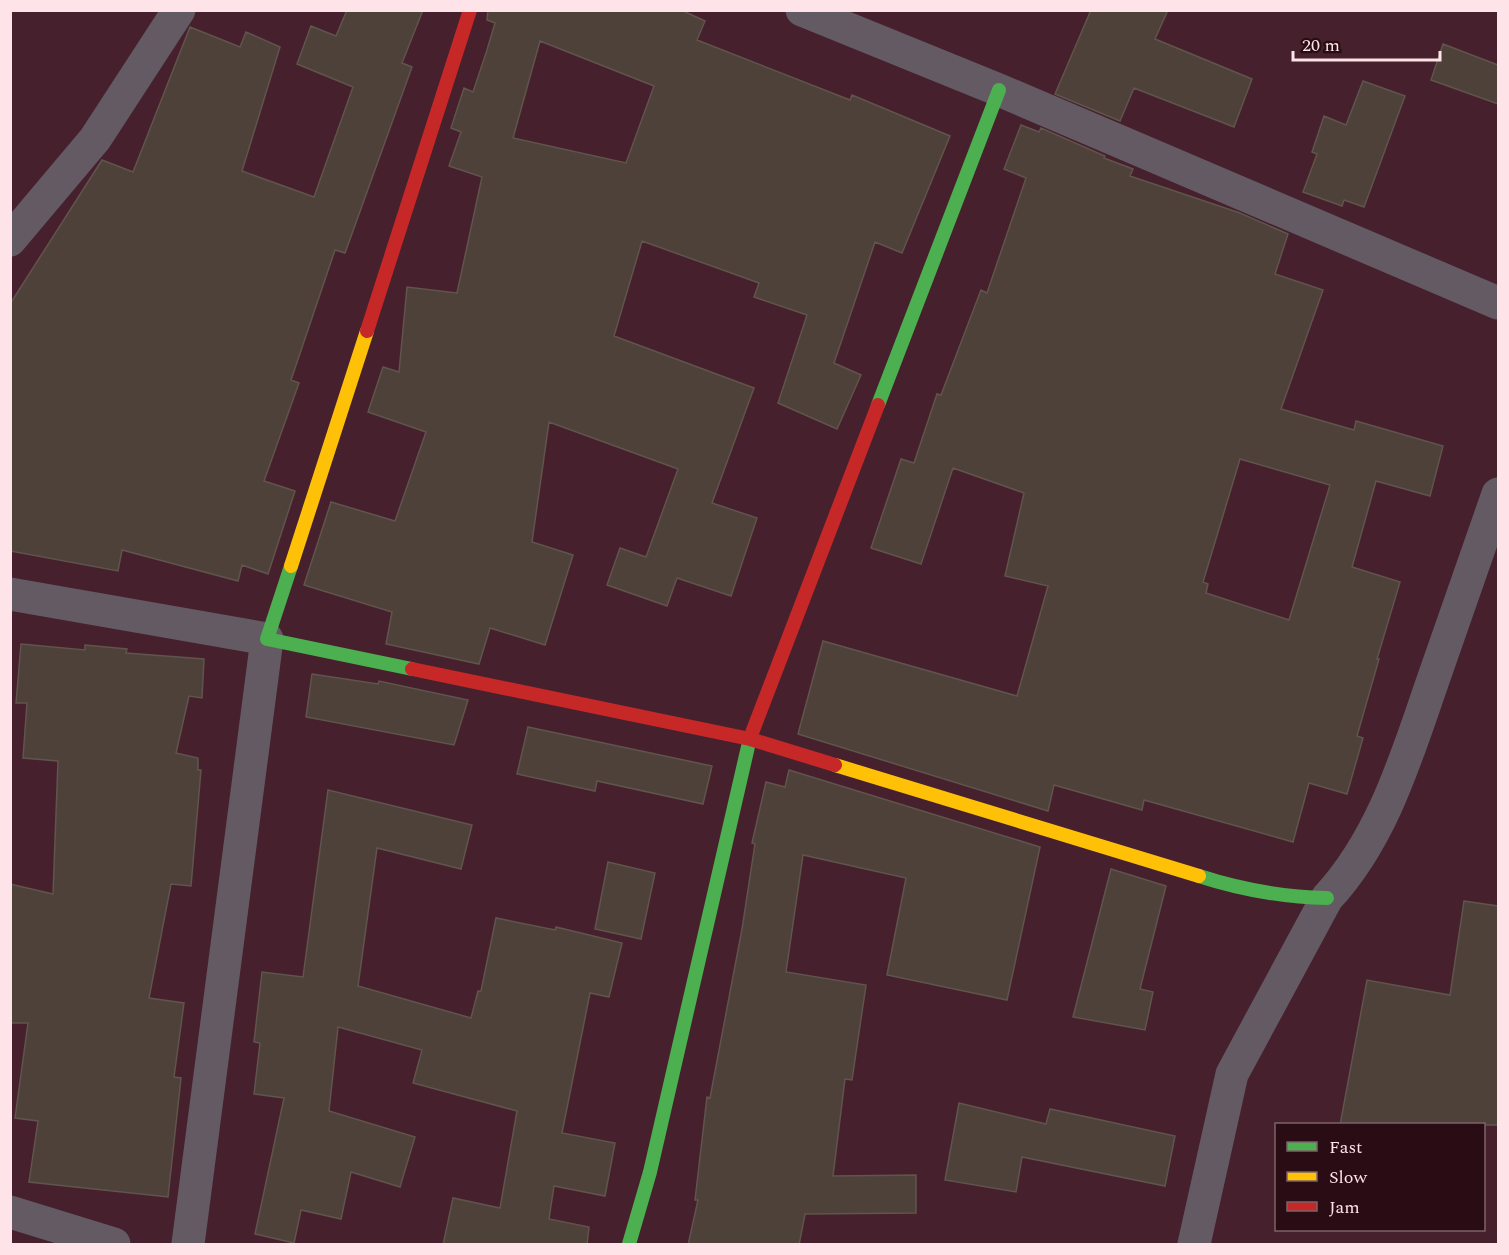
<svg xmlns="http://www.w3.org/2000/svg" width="1509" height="1255" font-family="Spectral,serif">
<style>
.building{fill:#4e4139;stroke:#60544d;stroke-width:1.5;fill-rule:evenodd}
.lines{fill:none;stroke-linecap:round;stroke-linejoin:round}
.street{stroke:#645a64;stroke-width:33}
.fast{stroke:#4caf50;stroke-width:14}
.slow{stroke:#ffc107;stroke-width:14}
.jam{stroke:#c62828;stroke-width:14}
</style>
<rect width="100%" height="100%" fill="#46212d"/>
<path class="building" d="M347,10H423L402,63L412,67L345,253L335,250L291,380L299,383L264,481L295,491L268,574L242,565L238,581L122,550L118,571L10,551V304L102,160L133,172L190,27L240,47L246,32L280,47L242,171L314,197L353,87L297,64L311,26L336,36Z
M488,10H681L705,21L697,40L850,100L852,95L950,136L902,253L875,242L834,363L861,375L837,429L778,403L807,315L754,297L759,283L642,241L614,336L754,388L712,503L757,518L731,596L677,578L667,606L607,585L620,548L646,557L678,469L549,422L532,542L573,555L545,645L490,628L479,664L386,644L392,612L304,585L331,502L395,521L426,432L368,412L383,367L399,372L407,287L457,293L482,177L449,166L461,132L451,128L464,88L473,92L487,50L495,23L487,20ZM540,41L654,86L626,163L513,138Z
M1091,10H1168L1155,39L1252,79L1234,127L1134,88L1120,121L1055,94Z
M1443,44L1498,65V104L1431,80Z
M1363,81L1405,96L1364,207L1344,200L1342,206L1303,192L1317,154L1312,152L1324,116L1346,125Z
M1021,125L1039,132L1041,128L1105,156L1104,158L1133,169L1130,176L1240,213L1288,234L1275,274L1323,290L1281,409L1354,430L1356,421L1443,446L1430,496L1376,481L1352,567L1400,582L1377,659H1379L1357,736L1363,738L1347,794L1309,783L1293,842L1144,800L1142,810L1054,785L1048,811L798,734L823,641L1017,696L1048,586L1005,576L1024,493L953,468L921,564L871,548L901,459L914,463L937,394L941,395L981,290L987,293L1026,178L1004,169ZM1240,459L1330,485L1289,620L1206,593L1208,584L1203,582Z
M21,644L85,650V645L127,649L126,653L204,659L202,698L189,696L176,753L198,758V770H201L191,886L171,884L149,998L184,1003L174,1077L181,1078L168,1197L29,1182L38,1121L15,1118L28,1023H10V884L53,894L58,761L23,758L27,703H16Z
M312,674L378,684L379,681L468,700L454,745L306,717Z
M528,727L712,766L703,804L597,781L595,791L517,774Z
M789,770L1040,847L1007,1000L887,975L906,878L803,855L786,972L866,985L852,1080L845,1079L833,1176L916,1175V1213L805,1214L799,1245H688L698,1200H695L707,1097L710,1098L742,929L755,844L752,843L766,782L785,787Z
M328,790L472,825L461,869L377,848L358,986L471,1018L478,991H481L496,918L555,930L556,927L622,943L609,997L590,993L562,1133L615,1143L605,1196L554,1186L549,1219L589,1227L587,1245H443L453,1198L500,1208L517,1111L413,1083L422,1050L338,1027L329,1111L415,1137L400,1187L351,1172L341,1219L301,1210L294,1243L255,1234L284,1098L254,1094L260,1043L254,1042L262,972L303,977Z
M608,862L655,873L641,939L595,929Z
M1111,869L1166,886L1140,989L1153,992L1145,1030L1073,1017Z
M1464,901L1498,906V1125H1340L1367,980L1450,995Z
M959,1103L1046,1124L1050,1109L1175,1136L1165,1186L1022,1157L1016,1192L945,1180Z"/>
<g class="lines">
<path class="street" d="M802,10L999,90L1498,303
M10,240L95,139L179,10
M10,594L267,639L188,1244
M10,1212L114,1244
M1194,1244L1232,1074L1327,898C1382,839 1406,758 1432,683C1454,620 1476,557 1498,494"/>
<path class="fast" d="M878,405L999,90
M291,566L267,639L412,669
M1199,876C1242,890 1281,897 1327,898
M629,1244L650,1172L750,738"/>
<path class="slow" d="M291,566L367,331
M835,765L1199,876"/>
<path class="jam" d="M367,331L470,10
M412,669L750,739L835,765
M750,738L878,405"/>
</g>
<rect width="1509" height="1255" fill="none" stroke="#fee4e8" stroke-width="24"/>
<rect x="1275" y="1123" width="210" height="108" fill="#290c14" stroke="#7e6269" stroke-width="1.5"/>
<rect x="1287" y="1142" width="30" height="9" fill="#4caf50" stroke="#7e6269" stroke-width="1.5"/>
<text x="1329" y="1153" font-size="18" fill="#fee4e8">Fast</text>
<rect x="1287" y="1172" width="30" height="9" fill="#ffc107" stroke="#7e6269" stroke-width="1.5"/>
<text x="1329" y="1183" font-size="18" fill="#fee4e8">Slow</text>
<rect x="1287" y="1202" width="30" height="9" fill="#c62828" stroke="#7e6269" stroke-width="1.5"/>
<text x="1329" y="1213" font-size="18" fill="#fee4e8">Jam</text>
<path d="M1293 51v9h147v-9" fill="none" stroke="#fee4e8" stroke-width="3"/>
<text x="1302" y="51" font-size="18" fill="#fee4e8" stroke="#290c14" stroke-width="4.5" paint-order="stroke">20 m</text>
</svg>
